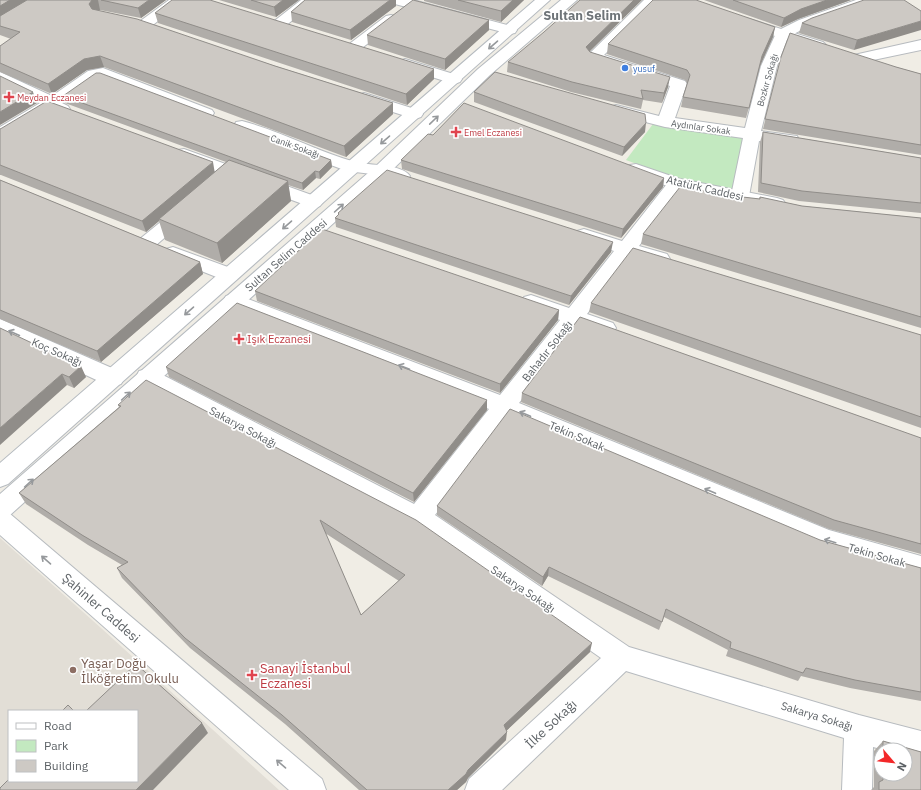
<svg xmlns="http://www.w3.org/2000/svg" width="921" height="790" font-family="'IBM Plex Sans',sans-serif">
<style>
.education{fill:#e2ded6;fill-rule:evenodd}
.green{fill:#c3e9c0}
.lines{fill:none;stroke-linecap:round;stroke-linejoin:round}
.minor-casing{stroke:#b7bbbf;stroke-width:2}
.tertiary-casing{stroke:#b7bbbf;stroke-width:2}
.secondary-casing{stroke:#b6bbc0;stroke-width:2}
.minor{fill:#fff;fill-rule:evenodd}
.tertiary{fill:#fff;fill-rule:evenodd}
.secondary{fill:#fff;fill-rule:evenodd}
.wall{fill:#b0ada9;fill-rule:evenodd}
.shaded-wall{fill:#908d89}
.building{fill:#cdc9c4;stroke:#908d89;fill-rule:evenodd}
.oneway{stroke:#96999c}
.shop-dot{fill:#3f7fe0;stroke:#fff;stroke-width:1.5}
.health-dot{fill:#e0444e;stroke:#fff;stroke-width:1.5}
.education-dot{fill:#8d6e63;stroke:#fff;stroke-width:1.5}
.labels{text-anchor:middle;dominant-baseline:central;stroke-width:3.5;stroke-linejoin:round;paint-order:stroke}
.far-shop-label{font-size:9px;fill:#366cbe;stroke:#fff;text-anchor:start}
.far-street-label{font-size:9px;fill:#5d6266;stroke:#fff}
.far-health-label{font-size:9px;fill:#be3a42;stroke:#fff;text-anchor:start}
.street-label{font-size:11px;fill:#5d6266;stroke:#fff}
.health-label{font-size:11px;fill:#be3a42;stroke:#fff;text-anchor:start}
.far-district-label{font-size:13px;font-weight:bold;fill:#6e7478;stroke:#fff}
.near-street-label{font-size:13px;fill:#5d6266;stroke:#fff}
.near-education-label{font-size:13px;fill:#785e54;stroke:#fff;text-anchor:start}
.near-health-label{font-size:13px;fill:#be3a42;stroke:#fff;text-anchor:start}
</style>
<rect width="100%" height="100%" fill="#f0ede5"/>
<path class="education" d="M0,538L101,628L279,790H0ZM9,711H137V781H9Z"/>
<path class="green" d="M653,124L746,136L735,190L679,180L626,160Z"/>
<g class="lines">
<defs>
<path id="minor" d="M169,0H185L149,28L144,29L139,28L137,25L139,22Z
M301,0H317L283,28L278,29L273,28L271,25L273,22Z
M389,0H413L515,27L517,30L515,33L510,34L391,3Z
M644,0H659L604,55L685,81L687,84L675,118L745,128L761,66L777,31L799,20L856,0H877L875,3L809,26L788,37L777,66L761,131L797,136L799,140L797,144L791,145L759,141L749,196L746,200L740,202L734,200L731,196L743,138L665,127L610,113L608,110L610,107L616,105L659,116L670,86L589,60L586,57Z
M391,15L396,16L398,19L396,22L358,51L353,53L348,51L345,48L348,45L386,16Z
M921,40V50L859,63L854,61L851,58L854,55Z
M405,59L460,76L462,79L460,82L454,84L400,67L397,64L400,61Z
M103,68L212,110L214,113L212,116L206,118L200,116L101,78H98L62,103L68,106L70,109L68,112L62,114L51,110L6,138L0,139V127L40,103L0,83V72L52,96L88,71Z
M364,93L421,111L423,114L421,117L415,119L358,101L356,98L358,95Z
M242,121C281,131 316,151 355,162C369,166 401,163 410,176L407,180L401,181L380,175L347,171L236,130L234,126L236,122Z
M184,149L320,198L323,202L320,206L314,208L308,206L178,158L175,154L178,150Z
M676,179L682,180L685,184L639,246L667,254L670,259L667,264L660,265L630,256L587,314L613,323L616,328L613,333L606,335L578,326L519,403L829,530L921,556V578L816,548L509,417L435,515L629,647L859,715L921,731V759L905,755V750H885L873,747L872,790H842L844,738L626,671L502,790H465L469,779L601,658L417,529L139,383L136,377L139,371L147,369L155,371L414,504L489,409L226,306L223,301L226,296L233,294L240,296L500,395L560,320L524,307L521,302L524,297L531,295L569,308L614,251L577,239L575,235L577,231L584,229L622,241L670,180Z
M185,205L191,207L194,211L191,215L155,246L148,248L141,246L139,242L141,238L179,207Z
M173,247L236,270L239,275L236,280L229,282L166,257L163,253L166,249Z
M0,319L121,372L124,378L121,384L113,386L105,384L0,335Z
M0,510L9,513L322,779L326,790H289L0,535Z"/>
<path id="tertiary" d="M746,18L823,42L826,45L823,48L818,50L741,25L739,22L741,19Z
M636,164L680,179L777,198L783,200L786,204L783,208L777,210L676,189L630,173L627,169L630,165Z"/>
<path id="secondary" d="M535,0H550L8,484L0,487V463Z
M561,0H577L490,75L388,174L9,516L0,519V494L376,166L478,69Z"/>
</defs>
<use href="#minor" class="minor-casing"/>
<use href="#tertiary" class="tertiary-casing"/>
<use href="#secondary" class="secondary-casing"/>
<use href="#minor" class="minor"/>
<use href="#tertiary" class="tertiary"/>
<use href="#secondary" class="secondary"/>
</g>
<path class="wall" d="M0,0H166L141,18L100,10H97L393,103V114L346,157L104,67L87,70L52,94L0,72V46L11,39L0,35Z
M219,0H299L276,17Z
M305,0H396V6L351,40L292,22L291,12Z
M424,0H524L501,22L424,1Z
M704,0H851L798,19L781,27Z
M904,0L854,50L799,33L802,23Z
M155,13L434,69V79L407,105L158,23Z
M489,20V30L445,70L368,45L367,35Z
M775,27L773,37L760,66L746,118L681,107L683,97L687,83L685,80L607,54L608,44Z
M590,52L668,87L662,103L643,100L641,109L571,92L507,72L508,62Z
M781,57L896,67L921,74V155L763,129Z
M474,92L645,132L622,156L474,102Z
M63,96L331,160L332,167L320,179L316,178L303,190L288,185L291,201L222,263L165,240L159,221L146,232L1,175H0V129L215,172L226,162L65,103Z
M763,132L921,158V213L799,201L758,192L760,142Z
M433,135L664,178L663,187L621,238L402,169L401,160Z
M0,180L200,262L203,274L101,362L0,319Z
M734,196L759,199L760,197L802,206L921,218V328L641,244L643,234Z
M338,213L611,252L569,305L336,227L335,218L338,215Z
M255,291L559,310L558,320L500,393L257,301Z
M591,303L921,335V428L589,312Z
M0,328L86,377L74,388L67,385Z
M166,367L487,400V410L414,502L169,377Z
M522,393L921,438V554L829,529L521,402Z
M118,405L590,652L506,731V740L468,778L466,782L457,790H359L285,724L190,648L122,578L117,568L122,565L88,545L26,504L19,493L119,407ZM325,533L399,581L361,615Z
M437,506L820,540L921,568V701L850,688L801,676L798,681L726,656L728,650L664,617L659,630L548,576L542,586L437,515Z
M883,741L921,752V790H871L874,787V751ZM881,750H905V774H881Z"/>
<path class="shaded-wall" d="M10,0H30L0,19V6Z
M92,0H98L100,10L95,11L92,14L89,4Z
M149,0H166L141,18L138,8Z
M283,0H299L276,17L274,7Z
M390,0H396V6L351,40L350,30Z
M513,0H524L501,22V11Z
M634,0H642L584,57L586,47Z
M827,0H851L798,19L781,27L784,18L801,9Z
M489,20V30L445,70V59Z
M921,21V30L854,50L857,40Z
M775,27L773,37L760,66L746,118L762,56Z
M100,56L104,67L87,70L52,94L48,84L84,59Z
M434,69V79L407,105L406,94Z
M670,77L668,87L662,103L664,93Z
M33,92L37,103L0,125V112Z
M393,103V114L346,157L344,146Z
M646,123L645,132L622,156L624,147Z
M331,160L332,167L320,179L319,172Z
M213,162L215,174L159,219V221L146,232L142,221Z
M315,171L316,178L303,190L302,183Z
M664,178L663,187L621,238L623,229Z
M288,181L291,201L222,263L217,243Z
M613,242L611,252L569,305L571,296Z
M200,262L203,274L101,362L97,351Z
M559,310L558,320L500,393V384Z
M81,366L86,377L74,388L69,377Z
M62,374L67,385L0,445V428Z
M487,400V410L414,502L413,493Z
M549,567L548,576L542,586L543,577Z
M592,643L590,652L503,734L504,725Z
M202,723L208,733L153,790H136Z
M507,732L506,740L468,778L466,782L457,790H448Z"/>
<path class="building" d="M0,0H10L0,6Z
M27,0H93H92L89,4L92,9L137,19L275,66L393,103L344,146L100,56L84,59L48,84L0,63V46L20,32L0,26V16Z
M101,0H149L138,8Z
M172,0H210L434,69L406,94L155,13Z
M251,0H283L274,7Z
M305,0H390L350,30L291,12Z
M413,0L489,20L445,59L367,35Z
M458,0H513L501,11Z
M580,0H634L586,47L590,52L670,77L664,93L641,90L643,99L572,82L508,62L544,32Z
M653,0H696L775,27L762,56L749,108L683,97L690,75L687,70L608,44Z
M733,0H827L801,9L784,18Z
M864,0H904L921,11V21L857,40L802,23L812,18Z
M790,33L896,67L921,74V145L765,119L781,57Z
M495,72L645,114L646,123L624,147L474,92Z
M96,73H100L331,160L319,172L315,171L302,183L63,96Z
M0,76L33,92L0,112Z
M47,101L213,162L142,221L0,165V129L2,128Z
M464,103L664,178L623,229L401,160L428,134L433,135Z
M763,132L921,158V203L802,191L761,183Z
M229,160L288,181L217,243L159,219Z
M387,170L613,242L571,296L335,218L339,214L338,213Z
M0,180L200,262L97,351L0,310Z
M680,187L734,196L760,199V197L802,206L921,218V317L643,234Z
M322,229L559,310L500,384L255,291Z
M633,248L921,335V417L591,303Z
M237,303L487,400L413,493L166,367Z
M580,317L921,438V544L834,520L522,393Z
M0,328L81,366L69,377L62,374L0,428Z
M146,380L416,520L592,643L504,725L507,732L468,770L466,774L448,790H367L282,715L185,638L117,568L128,562L82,535L19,493L121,406L118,405ZM320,520L405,575L361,615Z
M510,409L820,540L921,568V692L855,680L806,668L803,673L730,648L731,642L666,609L662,622L549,567L543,577L437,506Z
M136,664L202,723L136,790H0V788L9,779V781H137V711H86Z
M68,705L74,711H62Z
M883,741L921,752V790H879V782L883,780V774H905V750H883Z"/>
<defs><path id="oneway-shaft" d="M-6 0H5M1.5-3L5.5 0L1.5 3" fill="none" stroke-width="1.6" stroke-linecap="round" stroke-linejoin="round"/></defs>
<g class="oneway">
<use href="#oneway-shaft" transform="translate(493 45) rotate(139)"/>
<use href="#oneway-shaft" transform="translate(434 120) rotate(-44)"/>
<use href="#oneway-shaft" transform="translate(385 140) rotate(139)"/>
<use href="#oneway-shaft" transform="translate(339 208) rotate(-42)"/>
<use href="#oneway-shaft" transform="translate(287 225) rotate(139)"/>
<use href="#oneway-shaft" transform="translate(189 311) rotate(139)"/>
<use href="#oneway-shaft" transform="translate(14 333) rotate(-156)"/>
<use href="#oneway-shaft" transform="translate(404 367) rotate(-159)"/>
<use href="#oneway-shaft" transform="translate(126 396) rotate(-42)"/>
<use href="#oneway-shaft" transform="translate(525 414) rotate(-157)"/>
<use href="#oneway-shaft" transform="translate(29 483) rotate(-42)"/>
<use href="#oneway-shaft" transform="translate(710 491) rotate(-157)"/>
<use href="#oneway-shaft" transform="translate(830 541) rotate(-163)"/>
<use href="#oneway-shaft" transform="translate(46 560) rotate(-139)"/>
<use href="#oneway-shaft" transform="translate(281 764) rotate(-139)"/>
</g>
<circle class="shop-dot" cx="625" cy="68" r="4"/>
<g class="health-dot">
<path d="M7 91h4v4h4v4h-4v4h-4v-4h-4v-4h4z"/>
<path d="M454 126h4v4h4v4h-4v4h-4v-4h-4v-4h4z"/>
<path d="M237 333h4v4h4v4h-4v4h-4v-4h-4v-4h4z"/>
<path d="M250 669h4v4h4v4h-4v4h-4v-4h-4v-4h4z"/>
</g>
<circle class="education-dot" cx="73" cy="670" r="4"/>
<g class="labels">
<g class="far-shop-label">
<text x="633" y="68">yusuf</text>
</g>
<g class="far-street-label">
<text transform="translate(767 80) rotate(-74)">Bozkır Sokağı</text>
<text transform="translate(701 127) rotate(8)">Aydınlar Sokak</text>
<text transform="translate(295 146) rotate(20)">Canik Sokağı</text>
</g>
<g class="far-health-label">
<text x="17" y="97">Meydan Eczanesi</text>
<text x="464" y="132">Emel Eczanesi</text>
</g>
<g class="street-label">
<text transform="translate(705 188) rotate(13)">Atatürk Caddesi</text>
<text transform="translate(286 255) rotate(-41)">Sultan Selim Caddesi</text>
<text transform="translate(547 351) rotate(-52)">Bahadır Sokağı</text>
<text transform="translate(57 352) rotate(24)">Koç Sokağı</text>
<text transform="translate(243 427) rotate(28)">Sakarya Sokağı</text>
<text transform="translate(577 436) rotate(23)">Tekin Sokak</text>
<text transform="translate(877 555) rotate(16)">Tekin Sokak</text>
<text transform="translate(523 589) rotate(34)">Sakarya Sokağı</text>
<text transform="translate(817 716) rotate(17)">Sakarya Sokağı</text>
</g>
<g class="health-label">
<text x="247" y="339">Işık Eczanesi</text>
</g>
<g class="far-district-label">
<text x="582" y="15">Sultan Selim</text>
</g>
<g class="near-street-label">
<text transform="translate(101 608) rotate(41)">Şahinler Caddesi</text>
<text transform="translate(551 724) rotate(-43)">İlke Sokağı</text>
</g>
<g class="near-education-label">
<text x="81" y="663">Yaşar Doğu<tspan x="81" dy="15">İlköğretim Okulu</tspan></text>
</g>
<g class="near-health-label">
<text x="260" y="668">Sanayi İstanbul<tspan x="260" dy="15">Eczanesi</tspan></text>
</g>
</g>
<rect x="8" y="710" width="130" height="72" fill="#ffffff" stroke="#bec0c2"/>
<rect x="16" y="723" width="20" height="6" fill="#ffffff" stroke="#bec0c2"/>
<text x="44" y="730" font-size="12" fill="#5d6266">Road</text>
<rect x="16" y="740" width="20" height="12" fill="#c3e9c0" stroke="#bec0c2"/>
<text x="44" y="750" font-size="12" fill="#5d6266">Park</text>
<rect x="16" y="760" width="20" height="12" fill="#cdc9c4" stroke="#bec0c2"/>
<text x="44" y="770" font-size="12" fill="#5d6266">Building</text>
<g transform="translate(893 762) rotate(118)"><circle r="19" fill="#ffffff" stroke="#bec0c2"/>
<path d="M0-3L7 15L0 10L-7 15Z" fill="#f32829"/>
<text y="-6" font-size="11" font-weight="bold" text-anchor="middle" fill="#5d6266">N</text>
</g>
</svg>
